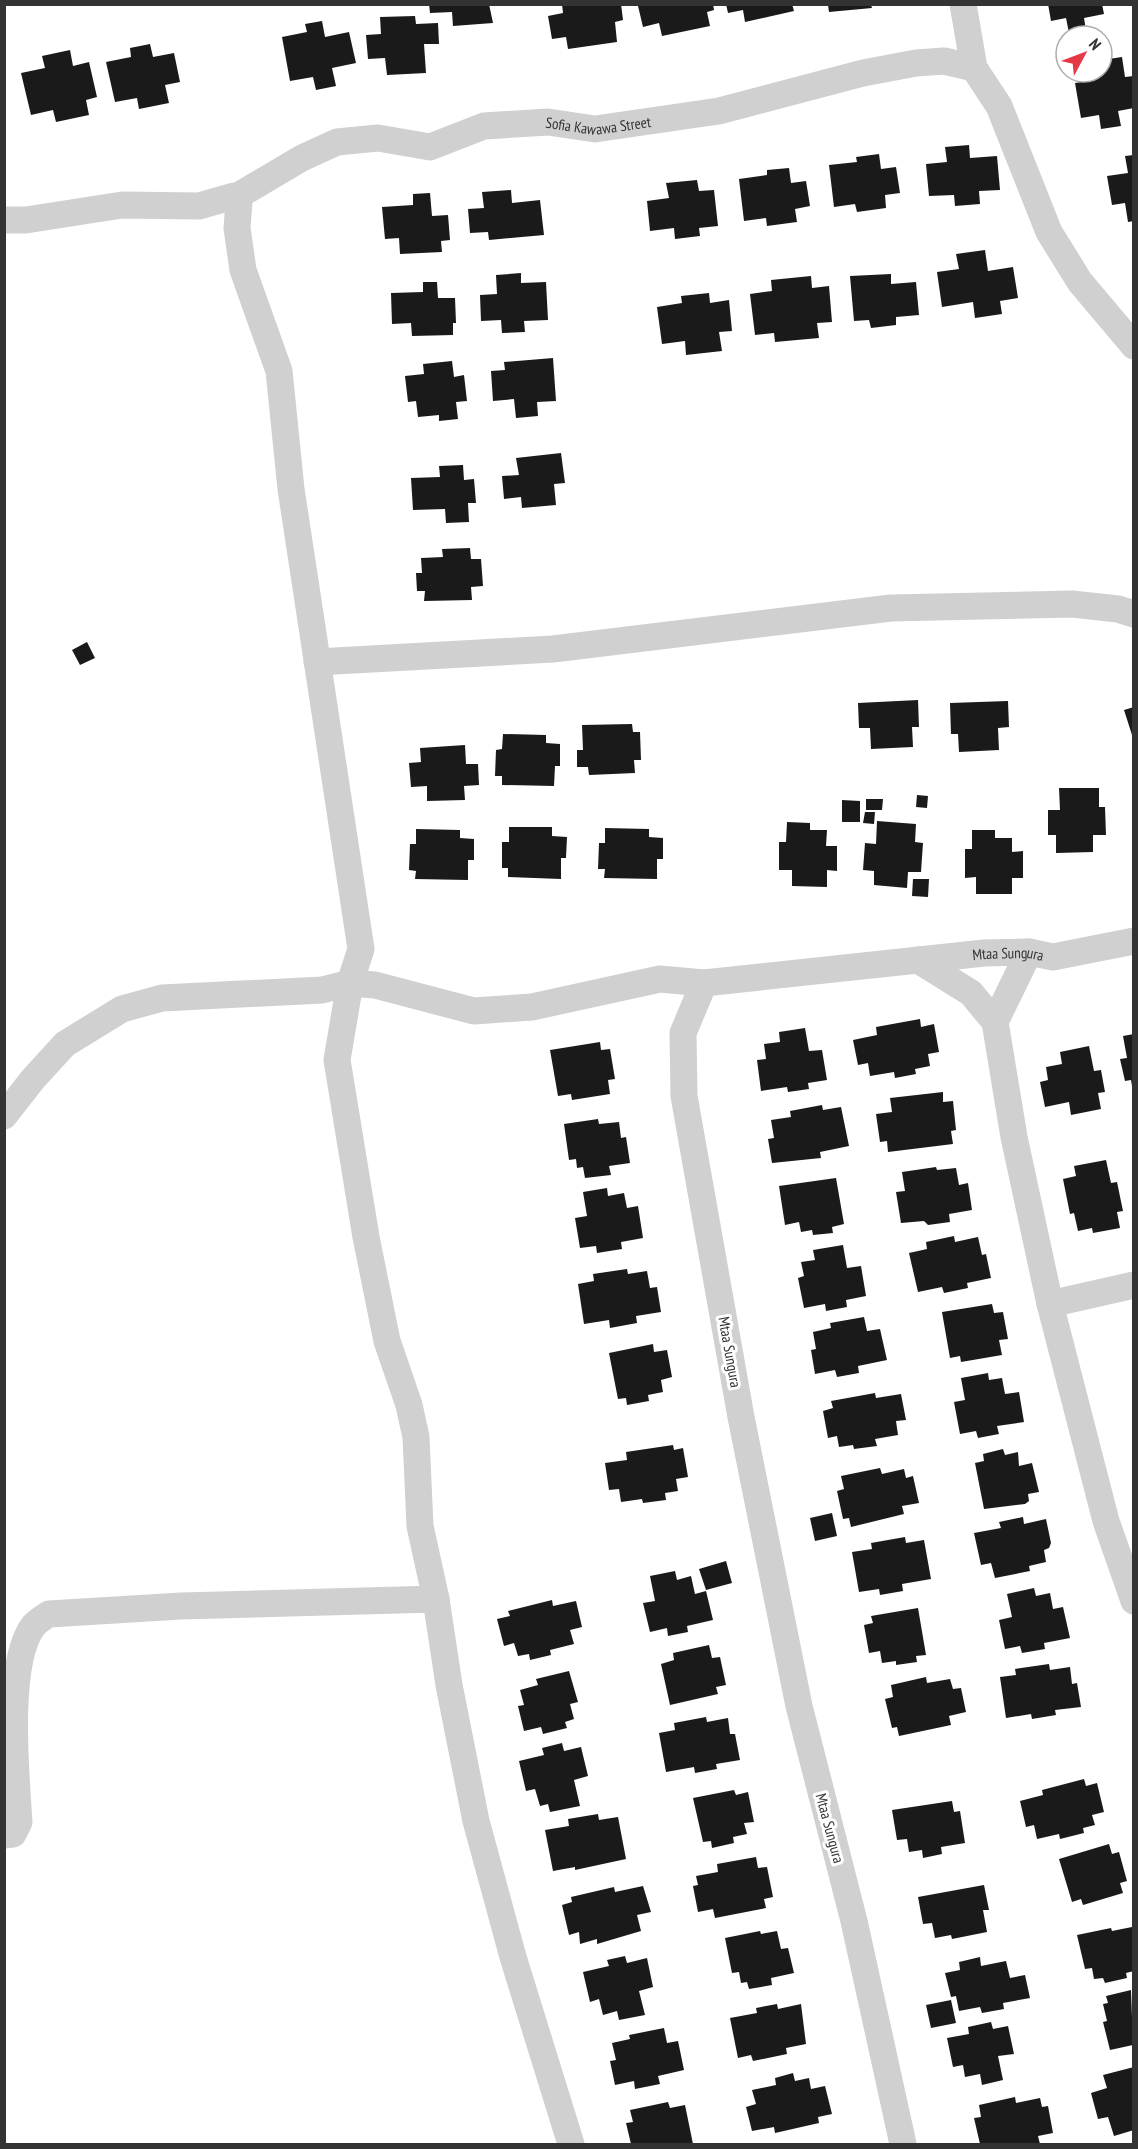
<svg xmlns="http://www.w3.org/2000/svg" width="1138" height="2149" font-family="'PT Sans Narrow',sans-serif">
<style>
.building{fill:#1a1a1a}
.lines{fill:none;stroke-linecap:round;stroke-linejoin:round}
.street{stroke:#d0d0d0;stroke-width:27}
.labels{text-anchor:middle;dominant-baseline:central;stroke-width:6;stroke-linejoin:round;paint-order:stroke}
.street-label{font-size:15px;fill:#333;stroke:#fff}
</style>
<rect width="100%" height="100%" fill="#fff"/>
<path class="building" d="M429,4H489L493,23L453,26L452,12L430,13Z
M562,4H621L623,20L615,22L617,42L568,49L566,37L552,39L548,16L563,13Z
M645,4H713L714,10L707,12L710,26L662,36L659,23L643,27L638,6Z
M726,4H792L794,11L745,22L743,10L728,13Z
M1048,4H1102L1104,14L1084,18L1086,30L1069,33L1066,18L1051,21Z
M828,5H871L872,8L829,12Z
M415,16L416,24L438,23L439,44H424L426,73L387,75L385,58L368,59L366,35L381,34L380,17Z
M322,21L325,37L349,32L356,63L332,68L336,86L316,90L313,77L290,81L282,37L307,32L305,24Z
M150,44L153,57L174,53L180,82L165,85L169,103L139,109L137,98L115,102L106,62L131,57L130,48Z
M70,50L73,66L89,62L97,97L86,100L89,115L56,122L53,110L31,115L21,73L45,68L42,56Z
M1122,57L1125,77L1134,76V108L1118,111L1121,126L1101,129L1099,115L1081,118L1075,83L1095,80L1094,72H1102V60Z
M969,145L970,158L997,156L1000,190L979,191L980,204L955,206L954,195L929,196L926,164L947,162L945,147Z
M879,154L881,169L896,167L900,193L885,195L886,208L857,212L855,204L834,207L829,165L857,162L856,157Z
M1134,155V221L1128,222L1125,203L1112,205L1107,176L1128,173L1125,156Z
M789,168L791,183L806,181L810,206L795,209L797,222L767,226L766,218L744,221L739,179L767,175V170Z
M697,180L699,191L714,190L718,226L699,228L700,236L675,239L674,228L650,231L647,201L669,198L666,183Z
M511,190L512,203L540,200L544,235L489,240L488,232L470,233L468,209L484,208L482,192Z
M430,193L432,216L448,215L450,240L441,241L442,252L400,254L399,238L385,239L382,207L413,205V194Z
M985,250L988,271L1013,267L1018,298L1000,301L1002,314L975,318L973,302L942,307L937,272L959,269L956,254Z
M521,273V283L546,282L548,320L524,321L525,332L502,333L501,320L481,321L480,295L497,294L496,275Z
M891,274V284L916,282L919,315L896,317V325L871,328L869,320L854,321L850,276Z
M811,276L812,288L829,286L832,322L817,323L819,338L775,342L774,333L755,335L750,294L772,291L771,280Z
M423,282H437L438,298H455L456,323H453V335L412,336L411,323L392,324L391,293L423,292Z
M709,293L710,303L729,300L732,331L719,332L722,351L686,355L685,341L662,344L657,307L682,303L681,296Z
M553,358L556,401L537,402L538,416L516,418L514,399L493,401L491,371L505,370L504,362Z
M452,361L454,377L464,375L467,401L456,402L458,419L439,421V415L418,417L416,401L408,402L405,376L424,374L423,364Z
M561,453L565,483L554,484L556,505L522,508L521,497L504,499L502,476L519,475L516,458Z
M463,465L464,480L474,479L476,503H468L469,522L446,523L445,509L413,510L411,478L440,477L439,466Z
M470,548L471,559H481L483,586L471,587L472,600L424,601L425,591H417L416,573H422L421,558L443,557L442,549Z
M87,642L95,658L80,665L72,650Z
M918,700L919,727H912L913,747L871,749L870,728H859L858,703Z
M1008,701L1009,727L998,728L999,750L959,752L958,734H951L950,703Z
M1134,707V738H1133L1124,710Z
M632,724L633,732H640L641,760H634L635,773L589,775L588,767H577V750H583L582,725Z
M503,734L546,735V743L560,744V766H555L554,786L502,785V776H495L496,750L502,749Z
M465,745L466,764H478L479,785L464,786L465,800L427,801V786L411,787L409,763L421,762L420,748Z
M1059,788H1099V807H1105L1106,835H1093V852L1056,853V835H1048V810H1060Z
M917,795L928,796L927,808L916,807Z
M866,799H883L882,810H866Z
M842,800L860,801V822H842Z
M865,812H875L874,824L863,823Z
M877,821L916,824L915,842L923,843L921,872H908L907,888L874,885V871L863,870L865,843L876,844Z
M787,822L810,823V830H827L826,846H837V871L827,870V887L792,886V870H779V842H786Z
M509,827H552V836L567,837L566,858H561V879L508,877V868H502V842H509Z
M605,828L649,829V837L663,838V859H657V879L604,878L605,869H598L599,843H605Z
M416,829L460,830V838L474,839V860H468V880L415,879L416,871L409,870L410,844H416Z
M972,830H995V838H1012V852L1023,851V878H1012V894H976V877L965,878V849H972Z
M913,879H929L928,897L912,896Z
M920,1019L921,1027L934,1024L939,1052L928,1054L930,1066L915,1069L916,1074L895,1078L894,1072L870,1076L868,1063L858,1065L853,1040L877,1035L876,1027Z
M805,1028L809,1051L822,1050L827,1080L808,1083L809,1089L788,1092L787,1087L761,1091L757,1060L766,1059L764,1044L780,1042L779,1032Z
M1134,1034V1086H1132L1131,1080L1125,1081L1120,1059L1127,1058L1123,1036Z
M600,1042L601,1050L610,1049L615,1079L608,1080L610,1094L572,1100L571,1094L558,1096L550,1050Z
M1089,1046L1094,1071L1101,1070L1105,1092L1098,1093L1101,1109L1071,1115L1069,1102L1045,1107L1040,1082L1048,1080L1046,1067L1062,1064L1060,1052Z
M943,1092V1102L953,1101L956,1130L951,1131L953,1144L888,1152L887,1141L880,1142L876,1114L892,1112L890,1098Z
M822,1105L823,1110L841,1107L849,1146L820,1152L821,1158L772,1163L768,1139L774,1138L771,1120L791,1117L790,1111Z
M598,1119L599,1124L619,1122L621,1138L626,1137L630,1163L609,1166L611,1175L585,1178L583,1167L577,1168L576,1159L569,1160L564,1124Z
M1106,1160L1111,1183L1117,1182L1123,1211L1117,1212L1120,1228L1093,1233L1092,1228L1078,1231L1074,1213L1070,1214L1063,1179L1076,1176L1074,1166Z
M936,1167L937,1170L956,1168L959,1185L968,1183L972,1210L949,1214L950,1222L928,1225L924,1221L901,1223L896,1192L905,1191L902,1172Z
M836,1178L844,1224L832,1227L833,1233L813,1235L812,1230L801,1232L799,1222L785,1225L779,1186Z
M607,1188L608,1196L624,1193L627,1208L638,1206L643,1238L621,1242L622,1249L597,1253L596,1246L580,1248L575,1218L587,1216L583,1192Z
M954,1236L955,1242L978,1237L982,1255L986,1254L991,1278L967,1283L968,1288L944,1293L942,1287L918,1292L909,1253L927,1249L926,1242Z
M843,1245L847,1268L861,1266L866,1296L846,1300L847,1307L826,1311L825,1304L804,1308L798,1278L804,1276L801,1262L815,1260L813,1250Z
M627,1269L628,1274L647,1271L650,1288L657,1287L661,1312L636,1316L637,1323L610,1328L609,1320L584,1324L578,1284L594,1281L593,1274Z
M992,1304L994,1313L1003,1312L1008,1339L999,1340L1002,1355L961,1362L960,1356L950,1358L942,1312Z
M864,1317L867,1331L880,1329L887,1360L858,1366L859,1373L837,1377L835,1370L815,1374L811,1350L816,1349L813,1332L831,1328L830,1323Z
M653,1344L654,1352L667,1350L672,1377L661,1380L663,1392L648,1395L649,1401L627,1405L626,1398L618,1399L609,1353Z
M988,1373L989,1380L1002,1378L1005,1394L1019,1392L1024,1422L997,1426L999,1434L978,1438L976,1431L960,1434L954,1402L965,1400L961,1378Z
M875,1393L876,1398L901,1394L906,1420L896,1421L898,1435L875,1439L877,1446L854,1449L853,1445L839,1447L837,1436L828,1438L823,1411L833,1408L831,1401Z
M673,1445L674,1450L683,1448L688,1477L676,1479L678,1491L665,1493L666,1500L643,1503L642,1499L621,1502L619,1489L609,1490L605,1463L627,1460L626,1452Z
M1003,1449L1005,1455L1018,1452L1019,1466L1032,1463L1039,1492L1028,1494L1029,1501L1025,1504L984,1509L975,1463L984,1461L983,1454Z
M880,1468L882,1474L904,1469L906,1478L913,1476L919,1503L902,1506L904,1514L851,1527L849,1518L843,1519L837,1491L844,1489L841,1476Z
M832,1513L837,1536L815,1541L810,1518Z
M1023,1517L1024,1524L1046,1519L1051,1543L1049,1548L1044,1550L1046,1562L1029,1566L1030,1571L995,1578L991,1563L981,1565L974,1533L1001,1528L999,1522Z
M905,1537L906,1543L924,1540L931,1579L902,1584L903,1591L880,1595L879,1589L859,1592L852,1552L872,1549L871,1543Z
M726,1561L732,1583L706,1590L699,1569Z
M675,1571L677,1580L691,1576L695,1594L706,1591L713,1620L687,1626L688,1632L668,1636L667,1628L650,1632L643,1603L655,1601L650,1576Z
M1034,1588L1036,1596L1050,1593L1053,1609L1063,1607L1070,1638L1044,1643L1045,1649L1022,1653L1020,1646L1005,1649L999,1620L1012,1617L1007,1594Z
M552,1600L553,1606L576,1601L582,1627L570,1630L574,1644L550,1650L551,1655L530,1660L529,1654L518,1656L514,1643L504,1646L497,1619L510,1616L508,1611Z
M918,1608L926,1655L916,1656L917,1662L896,1665V1661L882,1663L880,1651L869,1653L864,1625L873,1623L871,1616Z
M709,1645L712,1658L720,1657L726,1685L716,1687L718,1694L670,1705L661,1664L674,1660L673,1653Z
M1049,1664L1050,1670L1070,1667L1072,1684L1077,1683L1081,1707L1055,1710L1056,1715L1032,1719L1031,1714L1006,1718L1000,1677L1016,1675L1015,1669Z
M569,1671L578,1702L570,1704L574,1719L565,1722L567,1728L543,1734L541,1727L524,1731L518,1706L524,1705L520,1690L538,1685L536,1679Z
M926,1677L927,1683L950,1679L953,1689L961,1688L966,1712L949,1716L951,1725L899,1736L897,1727L892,1728L885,1699L893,1697L891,1685Z
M706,1717L707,1722L728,1718L730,1734H735L740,1760L716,1764L717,1769L695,1773L694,1767L666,1772L659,1733L675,1730L674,1723Z
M562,1743L564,1751L581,1747L588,1776L574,1780L580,1806L550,1812L548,1804L540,1806L535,1789L526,1791L519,1761L544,1755L542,1748Z
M1084,1779L1086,1786L1097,1783L1104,1812L1092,1815L1095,1825L1083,1828L1084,1833L1060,1839L1059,1834L1037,1839L1034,1825L1026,1827L1020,1801L1043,1795L1042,1790Z
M734,1790L736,1795L748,1792L754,1822L744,1823L747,1834L733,1837L734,1843L712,1848L711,1841L703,1842L693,1798Z
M952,1801L954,1812L960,1811L965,1843L941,1847L942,1854L923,1858L922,1850L909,1852L907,1839L897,1840L892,1810Z
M598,1814L599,1820L618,1817L626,1859L575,1870V1867L553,1871L545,1830L569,1826L568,1819Z
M1109,1844L1112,1854L1119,1852L1127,1881L1120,1883L1123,1893L1083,1905L1081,1899L1072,1902L1059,1859Z
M756,1857L758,1868L767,1867L773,1897L764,1899L766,1908L715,1918L713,1909L698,1912L693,1886L698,1885L696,1876L718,1872L717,1864Z
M984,1885L989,1910H983L987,1932L952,1939L951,1935L935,1938L932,1923L923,1924L918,1897Z
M643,1886L651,1912L637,1915L641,1931L597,1944V1939L580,1944L579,1932L569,1935L562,1905L572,1902L571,1897L614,1887L615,1892Z
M1132,1927L1134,1971L1126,1973L1127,1978L1105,1983L1103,1978L1094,1979L1092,1968L1085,1969L1077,1935L1111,1928L1112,1931Z
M760,1931L761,1934L777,1931L781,1949L788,1948L794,1973L771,1978L772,1985L749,1989L747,1982L741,1983L739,1972L732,1973L725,1938Z
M625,1956L627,1963L647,1958L653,1987L639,1991L645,2015L619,2020L617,2011L603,2015L599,1999L590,2002L583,1972L609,1966L607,1960Z
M980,1957L981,1966L1006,1961L1010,1978L1025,1975L1030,1998L1003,2003L1004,2009L982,2013L980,2007L959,2011L956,1996L951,1997L945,1973L960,1970L959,1962Z
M1131,1990L1133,2045L1110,2050L1103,2022L1107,2021L1103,2004L1108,2003L1106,1996Z
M951,2000L956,2023L931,2028L926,2005Z
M777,2004L778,2009L801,2004L806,2044L786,2048L787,2054L753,2061L751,2055L738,2058L730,2018L757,2013L756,2008Z
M991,2022L993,2029L1008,2026L1014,2054L998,2056L1003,2080L982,2085L980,2074L965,2077L963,2065L953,2067L947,2038L969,2034L968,2027Z
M664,2028L667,2043L678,2041L684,2070L658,2076L660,2084L635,2089L634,2081L615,2085L610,2061L616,2060L612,2043L630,2039L629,2035Z
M1134,2067V2130L1114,2136L1108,2117L1098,2119L1091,2093L1107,2088L1103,2075Z
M793,2073L795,2081L809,2078L811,2089L825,2086L832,2114L818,2117L819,2123L775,2133L774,2127L752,2131L746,2107L756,2104L752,2090L776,2085L775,2078Z
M1015,2097L1016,2103L1040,2098L1042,2107L1048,2106L1053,2133L1038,2136L1040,2144H980L974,2118L981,2117L979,2105Z
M668,2102L670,2108L685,2105L693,2144H631L626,2123L633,2122L630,2110Z"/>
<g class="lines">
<g class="street">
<path d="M963,4L974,68L999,106L1049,232L1080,282L1134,346"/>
<path id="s1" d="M236,197L302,158L337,142L378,138L430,147L484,126L548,122L595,129L719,111L863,73L916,63L944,61L974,68"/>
<path d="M4,220H26L122,205L199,206L234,196L239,202L237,228L243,270L279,371L291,489L361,949L350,983L337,1060L366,1237L387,1341L409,1405L416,1437L420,1526L436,1599L449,1685L476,1821L513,1957L571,2144"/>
<path d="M317,662L553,649L891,608L1072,604L1118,609L1134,614"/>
<path d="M1029,952L995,1022L1014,1137L1050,1304L1106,1521L1134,1601"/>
<path d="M918,960L971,993L995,1022"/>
<path d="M4,1116L33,1079L65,1044L122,1009L162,998L322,990L350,983L375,985L474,1011L532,1007L660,979L704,983"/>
<path d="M1050,1304L1134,1285"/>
<path d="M4,1835L13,1834L19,1822C16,1776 5,1661 34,1625C38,1621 44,1617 49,1614L181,1606L436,1599"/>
<path id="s2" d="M903,2144L854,1921L799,1706L741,1417L684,1096L683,1033L704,983L984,953L1029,952L1053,957L1134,941"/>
</g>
</g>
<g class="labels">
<g class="street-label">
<text stroke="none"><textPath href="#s1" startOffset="382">Sofia Kawawa Street</textPath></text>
<text stroke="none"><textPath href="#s2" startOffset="1494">Mtaa Sungura</textPath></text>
<text transform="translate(730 1352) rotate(80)">Mtaa Sungura</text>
<text transform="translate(830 1828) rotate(75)">Mtaa Sungura</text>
</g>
</g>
<rect width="1138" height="2149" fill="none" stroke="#333333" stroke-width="12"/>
<g transform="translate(1084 54) rotate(49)"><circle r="28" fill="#ffffff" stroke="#adadad" stroke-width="1.5"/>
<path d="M0-4.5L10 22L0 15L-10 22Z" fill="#e63946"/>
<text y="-9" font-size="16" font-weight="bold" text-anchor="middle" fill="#333333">N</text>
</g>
</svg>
